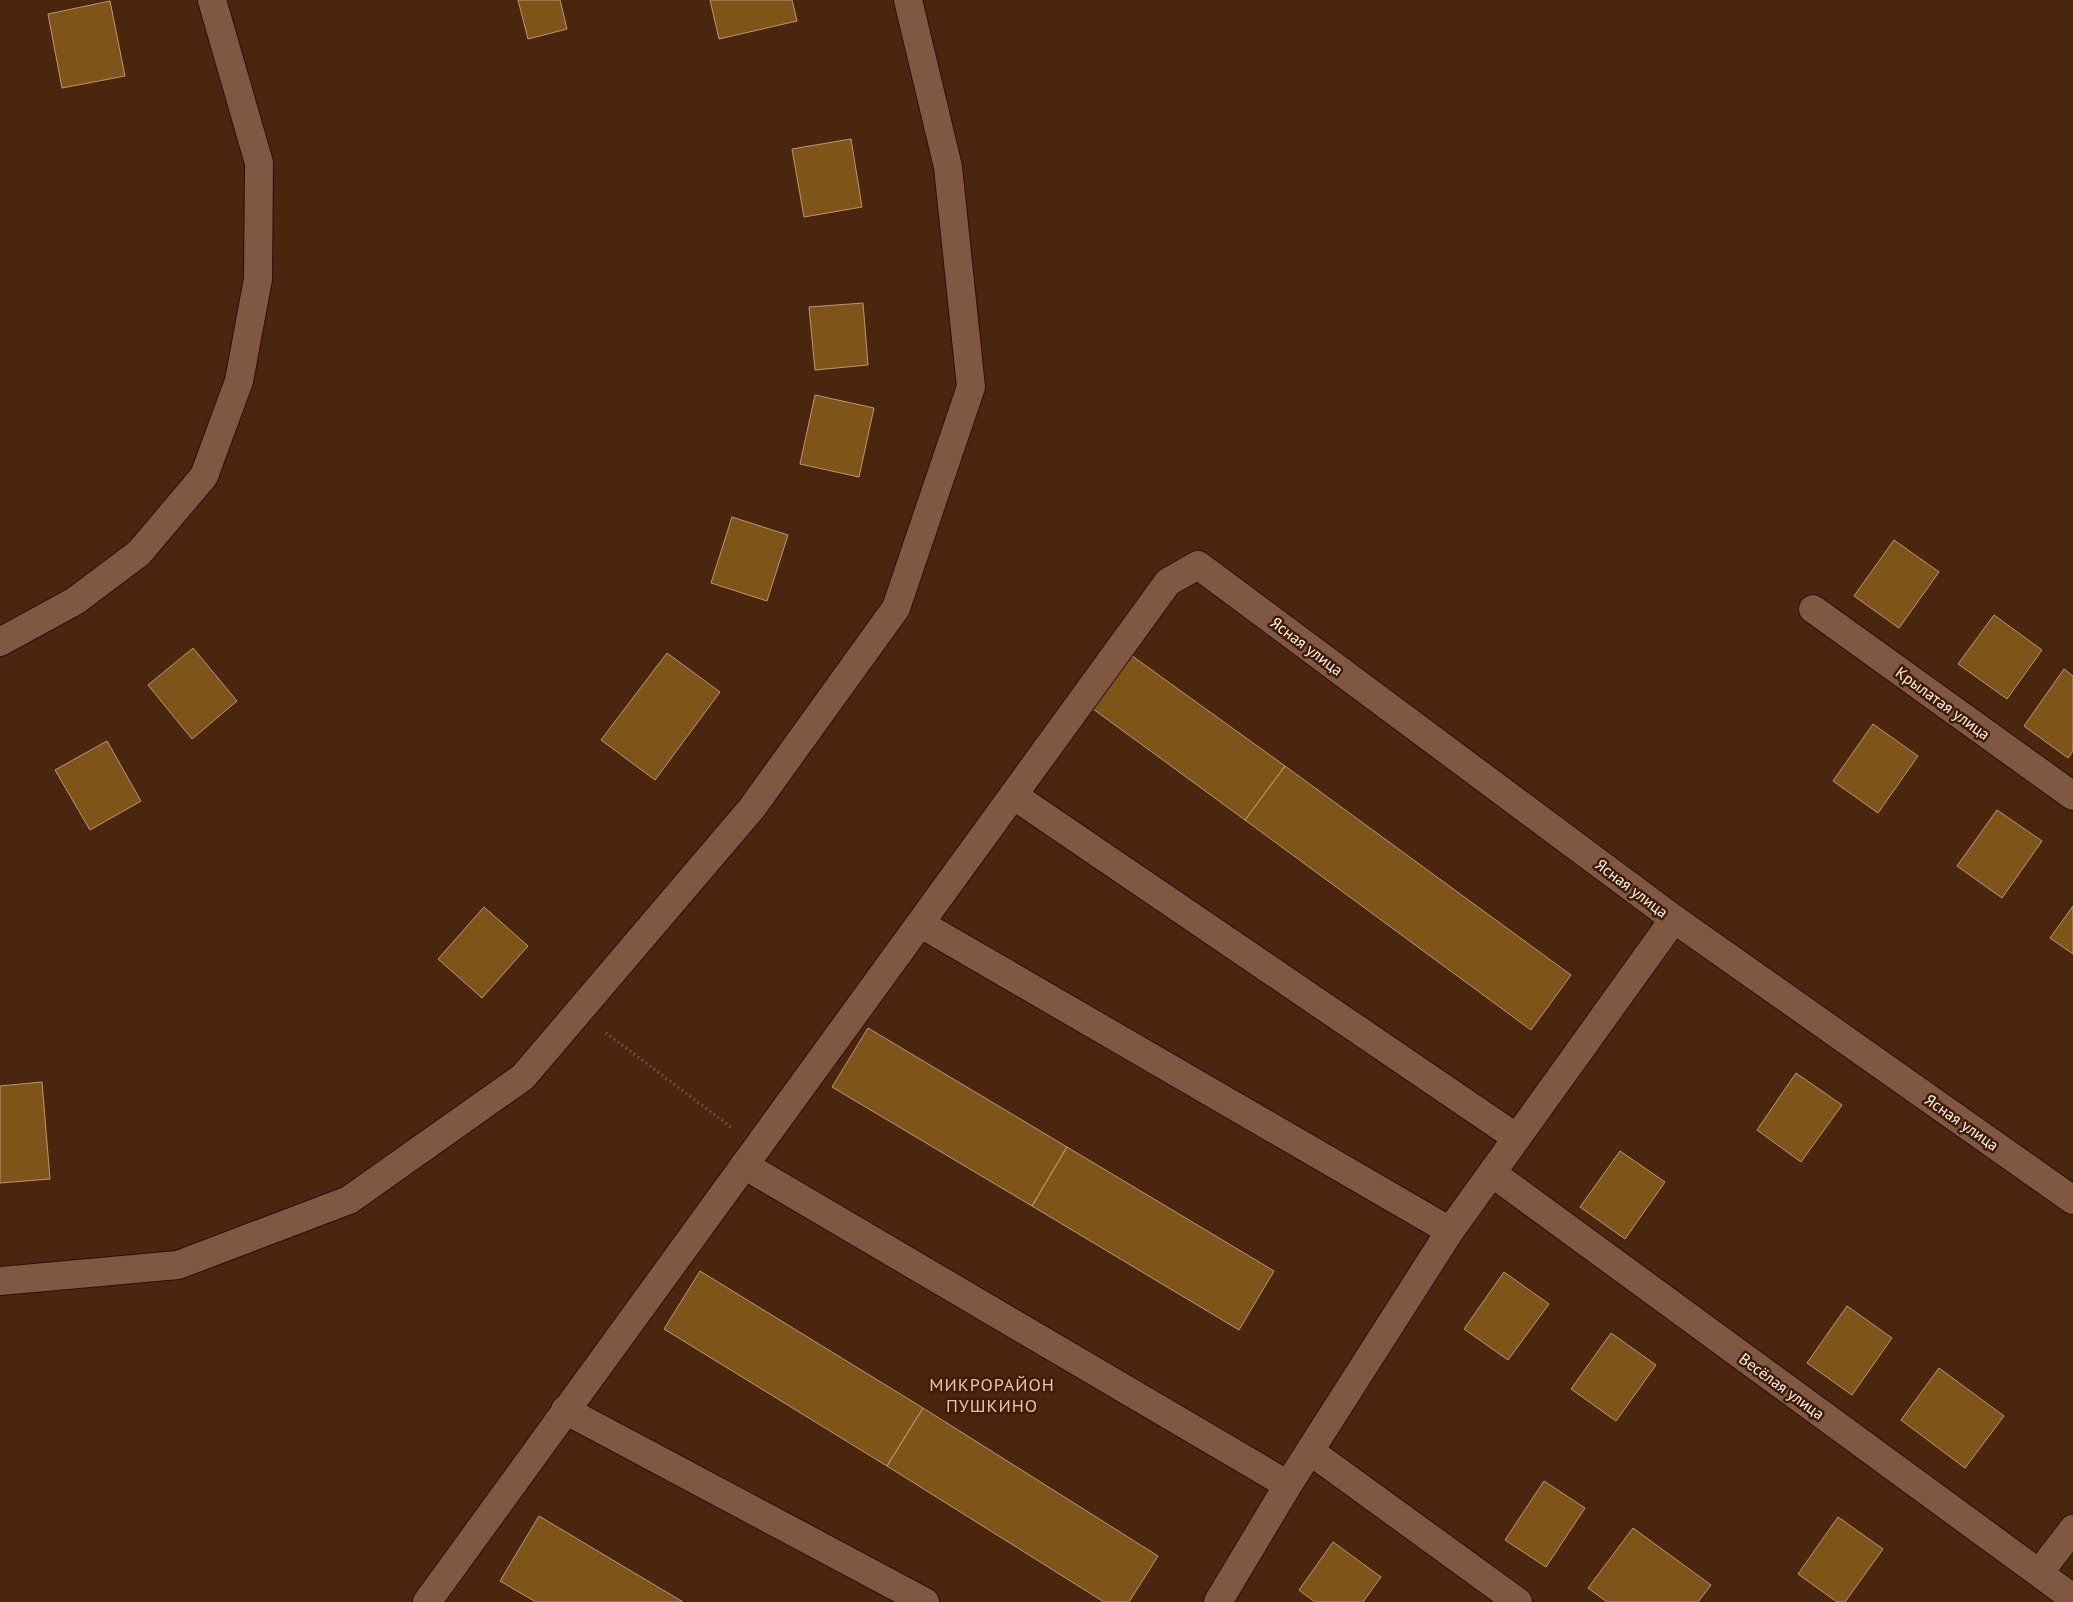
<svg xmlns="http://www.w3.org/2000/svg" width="2073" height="1602" font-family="'PT Sans',sans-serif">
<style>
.building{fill:#7e5418;stroke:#b99872}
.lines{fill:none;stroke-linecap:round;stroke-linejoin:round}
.street-casing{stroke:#2f0d00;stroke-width:30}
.path{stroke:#8a6e5d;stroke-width:3;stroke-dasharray:1 4;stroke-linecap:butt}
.street{stroke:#805740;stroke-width:28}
.labels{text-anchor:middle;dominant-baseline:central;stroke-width:5;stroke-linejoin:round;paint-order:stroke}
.street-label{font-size:16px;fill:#fdf3ed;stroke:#3f1c05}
.neighbourhood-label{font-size:18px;letter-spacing:1px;fill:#efc0a6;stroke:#3f1c05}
</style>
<rect width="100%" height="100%" fill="#4b260f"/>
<path class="building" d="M518,0H560L567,29L528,39Z
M710,0H792L797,21L719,39Z
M110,1L125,76L62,88L48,14Z
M851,139L862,207L804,217L792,149Z
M863,303L868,365L815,370L809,307Z
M815,395L874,408L859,477L800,464Z
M732,517L788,535L767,601L711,583Z
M1894,540L1939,572L1899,628L1854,596Z
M1994,615L2042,650L2007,699L1958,664Z
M193,648L237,701L192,739L148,685Z
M667,653L720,692L655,780L601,740Z
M1128,653L1285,766L1245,820L1089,706Z
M2064,669L2073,676V751L2068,758L2024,726Z
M1873,724L1918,756L1878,813L1833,781Z
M107,741L141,801L90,830L55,770Z
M1285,766L1571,975L1531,1030L1245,820Z
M1997,810L2042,841L2002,898L1957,866Z
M2073,906V954L2050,938Z
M484,907L528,946L482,998L438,959Z
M868,1028L1067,1147L1032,1206L832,1087Z
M1796,1073L1842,1105L1801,1162L1757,1130Z
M42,1082L50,1179L0,1183V1086Z
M1067,1147L1274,1271L1239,1330L1032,1206Z
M1620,1151L1665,1182L1625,1239L1580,1207Z
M700,1271L923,1408L887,1466L664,1329Z
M1504,1272L1549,1304L1508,1360L1464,1329Z
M1847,1306L1892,1338L1852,1395L1807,1363Z
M1611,1333L1656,1365L1616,1421L1571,1389Z
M1939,1368L2004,1416L1965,1468L1901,1420Z
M923,1408L1158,1556L1129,1602H1104L887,1466Z
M1544,1481L1585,1508L1546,1567L1505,1540Z
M539,1516L683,1602H536L500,1581Z
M1838,1517L1883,1549L1845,1602H1837L1798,1574Z
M1633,1528L1711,1585L1698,1602H1607L1588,1588Z
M1333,1542L1381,1577L1363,1602H1315L1299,1590Z"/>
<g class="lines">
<defs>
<path id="street" d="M1813,609L2073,796
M0,642L75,601L139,553L204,476L239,381L258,279L259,163L212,0
M1013,795L1517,1138
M921,924L1450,1231
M744,1165L1288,1485
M1492,1173L2073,1598
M0,1281L178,1265L349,1200L523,1077L752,808L896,608L971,387L948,167L908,0
M565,1410L925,1602
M1310,1451L1518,1602
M2039,1573L2073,1529
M427,1602L1168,582L1198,565L1674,919L2073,1200
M1218,1602L1288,1485L1450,1231L1674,919"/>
</defs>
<use href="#street" class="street-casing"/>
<path class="path" d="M606,1033L731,1127"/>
<use href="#street" class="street"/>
</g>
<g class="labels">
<g class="street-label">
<text transform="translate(1307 646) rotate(37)">Ясная улица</text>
<text transform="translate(1943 703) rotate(36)">Крылатая улица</text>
<text transform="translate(1632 888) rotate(37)">Ясная улица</text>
<text transform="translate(1962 1122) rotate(35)">Ясная улица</text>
<text transform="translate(1782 1386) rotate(36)">Весёлая улица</text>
</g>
<g class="neighbourhood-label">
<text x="992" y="1384">МИКРОРАЙОН<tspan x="992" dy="21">ПУШКИНО</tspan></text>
</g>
</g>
</svg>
